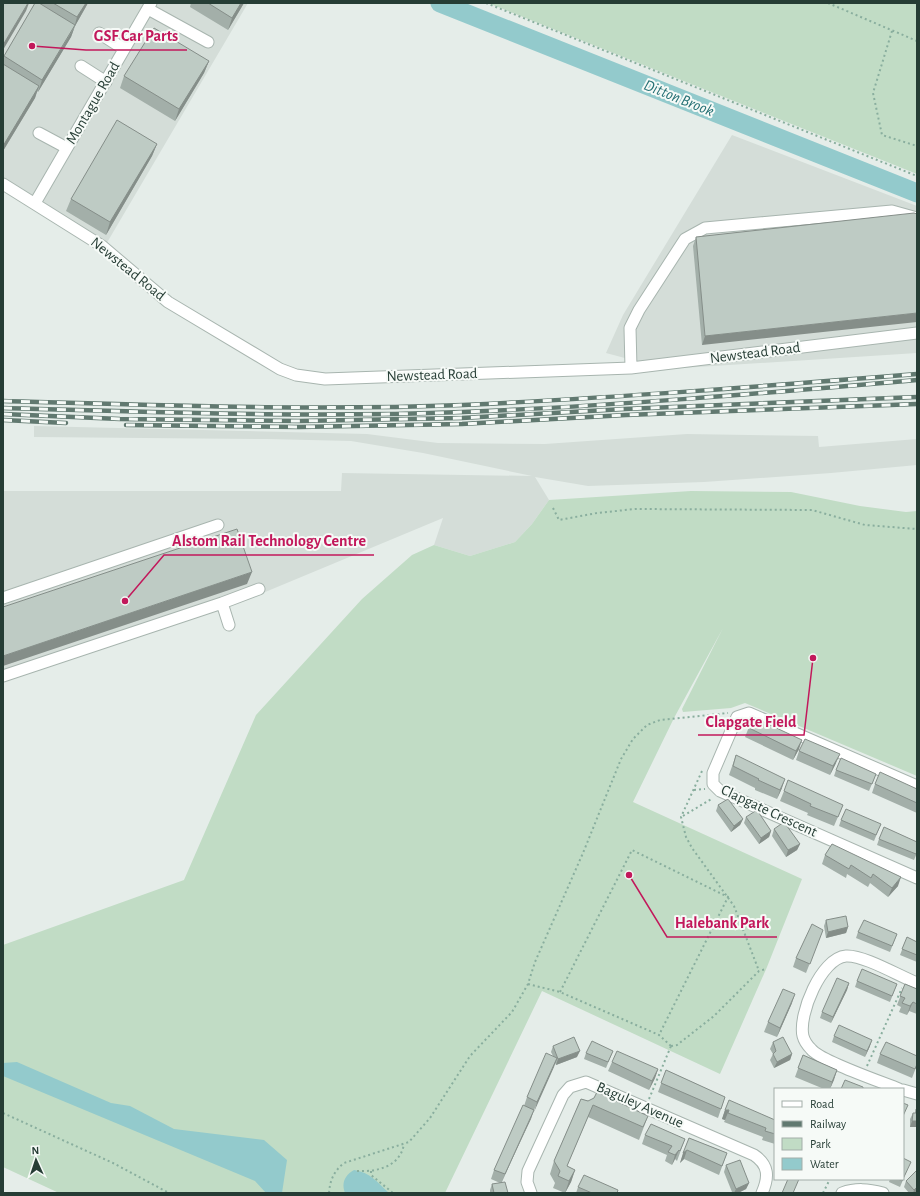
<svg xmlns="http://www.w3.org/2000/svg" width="920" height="1196" font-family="'Alegreya Sans',sans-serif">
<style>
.built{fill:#d4ddd8}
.green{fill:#c1dcc5}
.water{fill:#93cacc}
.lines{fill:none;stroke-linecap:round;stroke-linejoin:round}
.river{stroke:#93cacc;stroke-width:19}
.minor-casing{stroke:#a8b5af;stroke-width:13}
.path{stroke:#89ae9e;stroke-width:2;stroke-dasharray:2 3;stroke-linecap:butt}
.minor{stroke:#fff;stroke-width:11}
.rail-casing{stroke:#617970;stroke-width:4.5}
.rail{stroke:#f6faf7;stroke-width:3;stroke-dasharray:9;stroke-linecap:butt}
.wall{fill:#a3afa9}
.shaded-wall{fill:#858e89}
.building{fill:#becbc4;stroke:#858e89}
.labels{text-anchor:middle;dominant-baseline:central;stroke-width:4;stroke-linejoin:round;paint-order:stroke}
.street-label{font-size:15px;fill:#263d35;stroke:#f6faf7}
.water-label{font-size:16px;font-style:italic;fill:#257074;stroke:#f6faf7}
.leader{fill:none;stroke:#c2185b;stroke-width:1.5}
.callout-dot{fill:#c2185b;stroke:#f6faf7;stroke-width:1.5}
.callout-label{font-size:16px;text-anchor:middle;font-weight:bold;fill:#c2185b;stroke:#f6faf7;stroke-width:4;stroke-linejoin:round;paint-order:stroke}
</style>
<rect width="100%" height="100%" fill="#e5ede9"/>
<path class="built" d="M3,3H248L105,246L3,189Z
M732,135L917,206V353L666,369L606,353L623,315Z
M34,426L367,434L438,443L545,444L687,434L818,436L819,447L917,439V465L831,473L704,482L588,486L535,477L549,500L532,524L515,542L470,556L434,545L443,518L258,595L3,682V491H341L342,473L532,476L423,453L351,441L267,439L34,437Z"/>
<path class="green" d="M488,3H917V174Z
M691,491L791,492L860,506L906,512L917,511V776L745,703L731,708L683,712L682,709L723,628L674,718L633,802L802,879L767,967L720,1074L542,991L445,1193H59L3,1167V945L184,880L256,715L362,599L412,555L434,545L470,556L515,542L532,524L549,500Z"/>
<path class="water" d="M17,1062L111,1103L130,1106L174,1129L264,1140L287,1160L282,1193H266L255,1181L3,1076V1063Z
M354,1170C370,1172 378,1183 389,1193H345C341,1183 345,1175 354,1170Z"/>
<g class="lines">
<path class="river" d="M440,3L917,193"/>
<defs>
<path id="minor" d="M148,9L208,42
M99,33L124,49
M81,66L106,82
M39,133L67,148
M3,184L102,246L168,302L280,369L296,375L325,379L631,368L917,333
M35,203L151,3
M631,368L630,328L639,310L685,239L705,228L892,211L917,218
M3,598L218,525
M222,603L229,625
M3,676L222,603L259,589
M917,786L749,713L737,717L713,773V784L720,791L917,878
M899,1089C882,1082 820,1061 811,1049C808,1046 804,1040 803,1036C798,1015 821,958 846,956C864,955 899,976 917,983
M903,1090L917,1094
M531,1193L527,1182L528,1171L563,1095L570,1087L586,1082L754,1155C769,1165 769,1177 762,1193
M842,1193C856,1188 868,1189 883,1193"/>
</defs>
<use href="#minor" class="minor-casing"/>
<path class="path" d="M486,3L917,176
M828,3L917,41
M892,31L873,93L882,135L917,146
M553,508L559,520L597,513L635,509L812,510L865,525L917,529
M702,771L681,817L686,837L692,848L734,906L759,971
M694,790L705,789
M683,816L713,798
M528,984L560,992L659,1035L671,1046
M560,992L632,850L728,897L659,1035
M671,1046L677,1045L714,1016L759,971L766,969
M867,1066L902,988
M649,1099L671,1046
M3,1113L113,1163L169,1193
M357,1171C377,1172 400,1167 404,1144
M371,1171V1175L393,1193
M329,1193C330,1180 334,1171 344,1163L409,1142L430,1118L470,1056L512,1012L528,984L535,962L583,853L621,759L633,739L647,725L660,720L728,713
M823,1193L830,1179"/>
<use href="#minor" class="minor"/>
<defs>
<path id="rail" d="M3,401C156,405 310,411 463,405C614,398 766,386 917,374
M3,408C156,412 310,418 463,412C614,406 766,393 917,380
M3,414L120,419L299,421L462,418L625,409L917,397
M3,420L66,423
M126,425L299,427L462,424L626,415L917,404"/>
</defs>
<use href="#rail" class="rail-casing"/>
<use href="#rail" class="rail"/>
</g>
<path class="wall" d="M35,3H88L75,26L71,37L38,92L37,91L35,98L3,151V58Z
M191,3H244L228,30L190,7Z
M209,61L204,73L175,121L120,88L124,76Z
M157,144L152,156L106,235L66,211L71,199Z
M917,214L702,345L693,246L696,237Z
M753,717L799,749L793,760L745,737Z
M799,751L836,763L830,775L796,760Z
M736,755L782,788L777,799L755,790V788L729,775Z
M836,770L876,774L869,791L834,776Z
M875,784L917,789V813L872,793Z
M784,791L843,805L834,826L807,815L808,813L780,801Z
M718,805L743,819L740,825L731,832L716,811Z
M746,817L771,831L769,837L759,844L744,823Z
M841,820L881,824L874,841L839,826Z
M774,829L800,844L797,850L786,857L772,836Z
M879,839L917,853L914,860L877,845Z
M832,844L898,886L888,897L870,883L868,887L847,874L846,878L822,864L825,855Z
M826,920L848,927L846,933L826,938L824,926Z
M823,930L806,973L793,967L796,958Z
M858,932L897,934L890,952L856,938Z
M907,937L917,942V962L900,955Z
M857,981L897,984L890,1002L855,987Z
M849,983L847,990L831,1023L820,1018L822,1012Z
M905,984L917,989V1014L909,1011L907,1015L899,1012L901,1007L897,1005Z
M792,1003L777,1037L764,1032L768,1022Z
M834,1036L870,1046L865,1057L832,1042Z
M773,1042L792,1054L790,1060L774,1068L770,1060L773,1054L770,1049Z
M553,1046L577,1057L556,1065L555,1063L502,1182L508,1193H490V1190L492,1184L500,1183L491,1179L494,1170L524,1106L527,1097L553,1056L551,1052Z
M613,1051L606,1068L584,1059L586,1053Z
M880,1054L917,1056V1065L912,1078L877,1063Z
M803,1055L837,1070L830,1089H824L795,1077Z
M612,1062L658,1069L655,1078L649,1090L608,1071Z
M666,1070L725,1097L718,1118L658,1092Z
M581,1099L648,1116L639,1140L588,1117L567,1166L575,1170L571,1182L565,1193L553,1188L555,1183L550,1174L554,1161Z
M916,1109H917V1127H910V1119L913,1113H915Z
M725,1110L775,1120V1144L762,1140L763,1137L724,1122L725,1120L722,1119Z
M645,1135L685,1139L677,1161L675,1159L672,1165L665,1161L667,1155L642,1144Z
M689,1138L727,1153L719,1175L684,1159L680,1163Z
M726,1165L749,1183L746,1189L738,1193H731L732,1192L724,1172Z
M908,1168L900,1187L889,1182L890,1179H903Z
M917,1170V1191L915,1193H909L904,1187L906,1181Z
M578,1187L617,1193H576Z"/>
<path class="shaded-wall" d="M28,3H29L26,11L3,50V45Z
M86,3H88L75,26L71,37L38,92L42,80L74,28L77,17Z
M241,3H244L228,30L232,18Z
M209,61L204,73L175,121L179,109Z
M39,86L35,98L3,151V146Z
M157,144L152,156L106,235L110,222Z
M917,313V322L702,345L705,336Z
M252,572L247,584L3,666V656Z
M802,740L799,749L793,760L796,751Z
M840,754L836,763L830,775L833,766Z
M785,779L782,788L777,799L780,790Z
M743,819L740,825L731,832L734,826Z
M771,831L769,837L759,844L761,838Z
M800,844L797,850L786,857L788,850Z
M901,877L898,886L888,897L892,888Z
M848,927L846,933L826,938L828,932Z
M849,983L847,990L831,1023L833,1017Z
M795,994L792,1003L777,1037L780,1028Z
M913,1002L909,1011L907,1015L910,1006Z
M872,1040L870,1046L865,1057L867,1051Z
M580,1051L577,1057L556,1065L558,1059Z
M792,1054L790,1060L774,1068L777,1062Z
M557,1058L554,1067L534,1112L537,1102Z
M658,1069L655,1078L649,1090L652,1081Z
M837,1070L834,1080L830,1089L832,1082Z
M534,1110L531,1119L501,1183L505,1174Z
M725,1110H729L725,1120L722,1119Z
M912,1121H917V1127H910Z
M679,1150L675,1159L672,1165L675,1155Z
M687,1150L684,1159L680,1163L683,1153Z
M575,1170L571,1182L565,1193L569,1181Z
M749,1183L746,1189L738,1193H734L736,1189Z
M917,1187V1191L915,1193H913L914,1190Z"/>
<path class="building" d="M3,3H28L3,45Z
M35,3H39L75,25L42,80L4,56Z
M53,3H86L77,17Z
M208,3H241L232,18Z
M154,28L209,61L179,109L124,76Z
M3,64L39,86L3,146Z
M117,120L157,144L110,222L71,199Z
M914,213L917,214V313L705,336L696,237Z
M237,529L252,572L3,656V607Z
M753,717L802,740L796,751L749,728Z
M805,739L840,754L833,766L799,751Z
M736,755L785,779L780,790L758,780L759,779L733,766Z
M841,758L876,774L872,784L836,770Z
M880,772L917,789V803L875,784Z
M788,780L843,805L838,817L810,806L811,804L784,791Z
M728,799L743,819L734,826L718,805Z
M846,809L881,824L876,835L841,820Z
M757,810L771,831L761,838L746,817Z
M784,822L800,844L788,850L774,829Z
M884,827L917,842V851L916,854L879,839Z
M832,844L901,877L892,888L873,874L871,878L851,865L849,869L825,855Z
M846,916L848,927L828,932L826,920Z
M864,920L897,934L892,946L858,932Z
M812,924L823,930L810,964L796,958Z
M907,937L917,942V955L902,949Z
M862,969L897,984L892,996L857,981Z
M837,978L849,983L833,1017L822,1012Z
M905,984L917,989V1004L913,1002L910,1006L902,1003L905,998L900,996Z
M783,989L795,994L780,1028L768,1022Z
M839,1025L872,1040L867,1051L834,1036Z
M574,1037L580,1051L558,1059L553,1046Z
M783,1037L792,1054L777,1062L773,1054L776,1051L773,1042Z
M592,1041L613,1051L608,1062L586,1053Z
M886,1042L917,1056V1064L915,1069L880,1054Z
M617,1051L658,1069L652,1081L612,1062Z
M546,1053L557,1058L537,1102L527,1097Z
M803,1055L837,1070L832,1082L798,1068Z
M666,1070L725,1097L721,1109L661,1083Z
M845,1080L863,1087V1089H841Z
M597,1092L648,1116L643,1127L593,1105L567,1166L575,1170L569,1181L558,1176L560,1171L554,1161L581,1099L588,1101L594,1098Z
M729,1100L775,1120V1134L765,1131L766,1128L728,1113L729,1110H725Z
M903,1103L908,1105L903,1116Z
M523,1105L534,1110L505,1174L494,1170Z
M916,1109H917V1121H912L913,1113H916Z
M651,1124L685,1139L680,1151L679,1150L675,1155L668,1152L672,1146L645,1135Z
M689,1138L727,1153L722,1166L687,1150L683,1153Z
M903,1158L911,1162L903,1179Z
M740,1160L749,1183L736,1189L726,1165Z
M917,1170V1187L914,1190L906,1181Z
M584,1175L618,1190L617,1193H592L578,1187Z
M788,1179H799L793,1193H782Z
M898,1179H903L902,1181Z
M505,1182L508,1193H494L492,1184Z"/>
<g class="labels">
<g class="street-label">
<text transform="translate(93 103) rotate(-60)">Montague Road</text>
<text transform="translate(128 269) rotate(39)">Newstead Road</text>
<text transform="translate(755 353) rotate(-7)">Newstead Road</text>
<text transform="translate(432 375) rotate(-2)">Newstead Road</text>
<text transform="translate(769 811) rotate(25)">Clapgate Crescent</text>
<text transform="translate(640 1105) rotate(24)">Baguley Avenue</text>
</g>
<g class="water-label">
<text transform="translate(679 98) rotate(22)">Ditton Brook</text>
</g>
</g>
<path class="leader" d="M32 46L86 50H187M125 601L164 555H374M813 658L804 735H698M629 875L667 937H777"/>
<g class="callout-dot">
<circle cx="32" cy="46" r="4"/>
<circle cx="125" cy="601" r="4"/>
<circle cx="813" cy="658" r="4"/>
<circle cx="629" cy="875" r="4"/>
</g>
<g class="callout-label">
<text x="136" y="41">GSF Car Parts</text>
<text x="269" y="546">Alstom Rail Technology Centre</text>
<text x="751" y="727">Clapgate Field</text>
<text x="722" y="928">Halebank Park</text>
</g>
<rect width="920" height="1196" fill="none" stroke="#263d35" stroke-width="8"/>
<rect x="774" y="1088" width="130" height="92" fill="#f6faf7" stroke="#a3aea9"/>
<rect x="782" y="1101" width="20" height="6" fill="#ffffff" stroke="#a3aea9"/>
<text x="810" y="1108" font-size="12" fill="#263d35">Road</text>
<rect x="782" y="1121" width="20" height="6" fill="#617970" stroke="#a3aea9"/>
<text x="810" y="1128" font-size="12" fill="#263d35">Railway</text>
<rect x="782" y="1138" width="20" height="12" fill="#c1dcc5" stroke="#a3aea9"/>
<text x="810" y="1148" font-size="12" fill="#263d35">Park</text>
<rect x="782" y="1158" width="20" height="12" fill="#93cacc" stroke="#a3aea9"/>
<text x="810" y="1168" font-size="12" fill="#263d35">Water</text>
<g transform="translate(36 1160) rotate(357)" stroke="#f6faf7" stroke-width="3" paint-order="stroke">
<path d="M0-3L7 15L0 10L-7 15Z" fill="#263d35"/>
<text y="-6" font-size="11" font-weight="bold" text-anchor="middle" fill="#263d35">N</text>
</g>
</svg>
